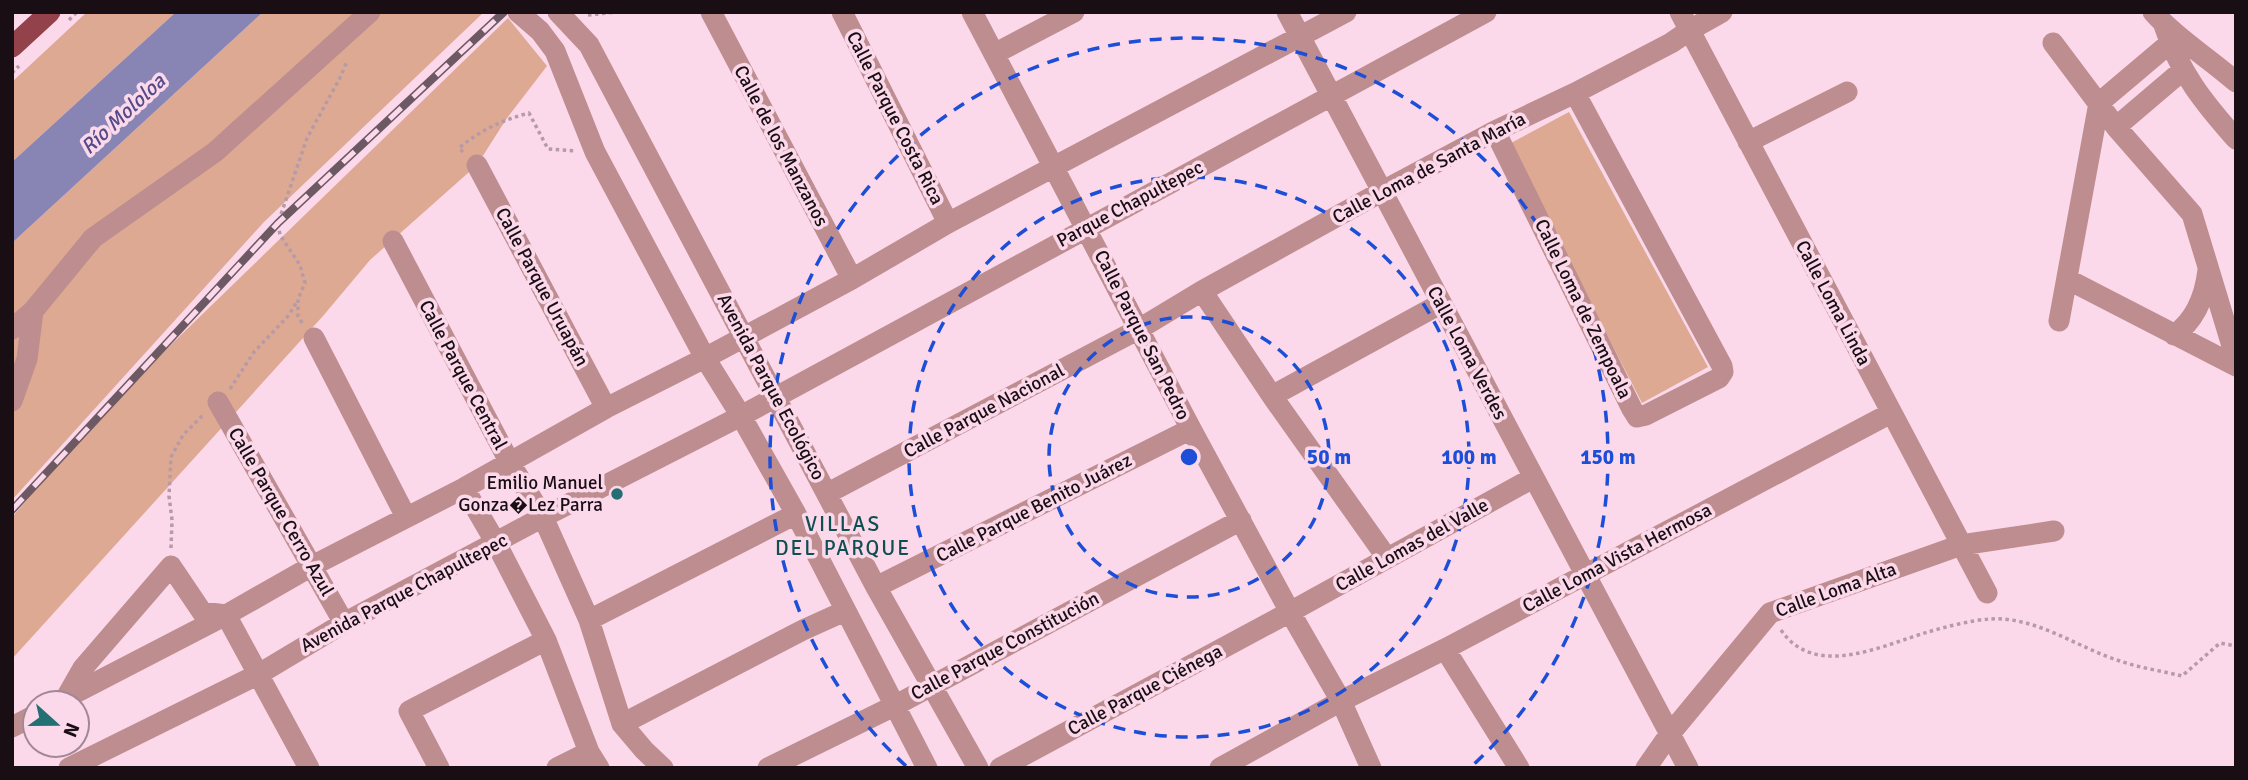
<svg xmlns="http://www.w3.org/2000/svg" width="2248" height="780" font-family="Signika,sans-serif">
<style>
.green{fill:#dea992}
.water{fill:#8884b3}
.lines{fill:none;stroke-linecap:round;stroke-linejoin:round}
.path{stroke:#b59aa8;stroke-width:3.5;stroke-dasharray:3.5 3.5;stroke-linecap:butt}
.minor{stroke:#bd8d8f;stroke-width:21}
.major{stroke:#93414a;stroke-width:21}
.rail-casing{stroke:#6d5963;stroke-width:8}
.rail{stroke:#fbd9ea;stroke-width:5;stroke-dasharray:16;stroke-linecap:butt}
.ring{fill:none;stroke:#1d4ed8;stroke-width:3.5;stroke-dasharray:12 9}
.poi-dot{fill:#246f73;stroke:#fbd9ea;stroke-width:2.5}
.labels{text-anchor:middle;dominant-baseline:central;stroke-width:7;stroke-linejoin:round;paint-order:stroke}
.street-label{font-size:19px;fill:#190e14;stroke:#fbd9ea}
.poi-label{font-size:19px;fill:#190e14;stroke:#fbd9ea;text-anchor:end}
.water-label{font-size:21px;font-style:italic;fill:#524a89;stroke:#fbd9ea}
.neighbourhood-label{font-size:21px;letter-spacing:2px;fill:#104f51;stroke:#fbd9ea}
.centre{fill:#1d4ed8;stroke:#fbd9ea;stroke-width:3.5}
.ring-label{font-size:21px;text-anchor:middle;font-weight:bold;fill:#1d4ed8;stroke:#fbd9ea;stroke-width:7;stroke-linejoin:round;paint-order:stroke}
</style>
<rect width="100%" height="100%" fill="#fbd9ea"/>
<path class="green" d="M87,12H176L12,162V82Z
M263,12H484L264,222L12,500V243Z
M508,18L547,66L507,118L477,165L370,260L323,316L12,659V517L120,394Z
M1569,112L1708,367L1642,403L1509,144Z"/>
<path class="water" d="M176,12H263L12,243V162Z"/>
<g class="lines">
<path class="path" d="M588,15L617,12
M69,20L77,12
M12,73L19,66
M463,152L459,148C481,130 502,120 529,113L548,149L576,151
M302,323L298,316V299L305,283L300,265L280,235L278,223L307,138L341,76L347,61
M230,389L254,352L289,315L297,301
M171,548L172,520L169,496L171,457L183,435L204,414
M1781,630C1815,680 1883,645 1928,632C1945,627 1972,620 1990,619C2036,616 2078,648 2120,661C2140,668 2162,671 2182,676L2220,643L2236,646"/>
<path class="minor" d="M518,12L540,31L555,51L595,152L705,358L741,416L796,514L927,768
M558,12L589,45L876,587L978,768
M711,12L852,279
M842,12L948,223
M972,12L1191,429L1290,612L1341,701L1371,768
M1287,12L1688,768
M1680,12L1987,593
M2153,12C2177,39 2209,58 2236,82
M2164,25C2179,72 2204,103 2236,139
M2053,43L2116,127L2192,214L2236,359
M994,54L1074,12
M2116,127L2183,70
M1495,131L1632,409L1637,417L1646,415L1719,378L1723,372L1722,366L1575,93
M1748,142L1847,92
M477,165L606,408
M393,241L510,463L543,517L589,620L622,724L644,750L663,768
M2067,279L2236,366
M1202,291L1272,396L1387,558
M2059,321L2099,103L2170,43
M12,329L33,311L93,238L215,152L370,12
M2174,335C2196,320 2205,295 2208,270
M314,338L406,517
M1272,396L1440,304
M12,401L27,359L33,311
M218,402L344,623
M464,488L496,543L546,640L589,752L599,768
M828,493L1139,329L1202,291L1381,192L1495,131L1575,93L1671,43L1690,30L1722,12
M876,587L1191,429
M226,615L309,768
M589,620L796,514
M1445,649L1519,768
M67,696L83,668L171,566L202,612L226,615
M56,703L226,615L312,566L464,488L606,408L705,358L852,279L948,223L1346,12
M622,724L803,630L845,611
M12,727L35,715
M69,768L259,674L344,623L543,517L741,416L1486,12
M439,768L409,711L546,640
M557,768L589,752
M768,768L896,705L1241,520
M1000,768L1290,612L1533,478
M1220,768L1341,701L1445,649L1891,413
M1646,768L1669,735L1770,613L1961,545L2054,531"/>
<path class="major" d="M12,47L50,12"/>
<defs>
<path id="rail" d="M12,510L278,223L504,12"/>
</defs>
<use href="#rail" class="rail-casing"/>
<use href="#rail" class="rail"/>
</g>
<g class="ring">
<circle cx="1189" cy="457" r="140"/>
<circle cx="1189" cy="457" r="280"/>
<path d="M906 766A419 419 0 1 1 1472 766"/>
</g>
<circle class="poi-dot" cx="617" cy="494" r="7"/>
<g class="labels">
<g class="street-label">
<text transform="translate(895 118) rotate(63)">Calle Parque Costa Rica</text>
<text transform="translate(781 146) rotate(62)">Calle de los Manzanos</text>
<text transform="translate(1429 168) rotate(-28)">Calle Loma de Santa María</text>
<text transform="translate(1130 204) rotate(-28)">Parque Chapultepec</text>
<text transform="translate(542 287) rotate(62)">Calle Parque Uruapán</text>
<text transform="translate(1833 303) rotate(62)">Calle Loma Linda</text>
<text transform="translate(1583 309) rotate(64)">Calle Loma de Zempoala</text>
<text transform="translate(1142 335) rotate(63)">Calle Parque San Pedro</text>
<text transform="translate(1467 353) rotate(62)">Calle Loma Verdes</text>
<text transform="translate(463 375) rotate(62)">Calle Parque Central</text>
<text transform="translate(771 387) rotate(62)">Avenida Parque Ecológico</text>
<text transform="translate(984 411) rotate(-28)">Calle Parque Nacional</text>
<text transform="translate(1034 508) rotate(-27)">Calle Parque Benito Juárez</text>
<text transform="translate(281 512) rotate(60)">Calle Parque Cerro Azul</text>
<text transform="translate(1412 545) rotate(-29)">Calle Lomas del Valle</text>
<text transform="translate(1617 558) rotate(-28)">Calle Loma Vista Hermosa</text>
<text transform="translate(1836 590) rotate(-20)">Calle Loma Alta</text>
<text transform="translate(404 593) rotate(-28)">Avenida Parque Chapultepec</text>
<text transform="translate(1005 646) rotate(-28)">Calle Parque Constitución</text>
<text transform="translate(1145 690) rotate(-28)">Calle Parque Ciénega</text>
</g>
<g class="poi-label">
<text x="603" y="483">Emilio Manuel<tspan x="603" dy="22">Gonza�Lez Parra</tspan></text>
</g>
<g class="water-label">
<text transform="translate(123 114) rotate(-43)">Río Mololoa</text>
</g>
<g class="neighbourhood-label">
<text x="843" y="524">VILLAS<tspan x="843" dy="24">DEL PARQUE</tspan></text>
</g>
</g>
<circle cx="1189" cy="457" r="10" class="centre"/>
<g class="ring-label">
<text x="1329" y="464">50 m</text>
<text x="1469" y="464">100 m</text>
<text x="1608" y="464">150 m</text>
</g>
<rect width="2248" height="780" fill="none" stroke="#190e14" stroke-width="28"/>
<g transform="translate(56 724) rotate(111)"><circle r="33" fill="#fbd9ea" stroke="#a18894" stroke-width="2"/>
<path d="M0-5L12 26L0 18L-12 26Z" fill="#246f73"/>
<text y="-10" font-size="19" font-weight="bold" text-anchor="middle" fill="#190e14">N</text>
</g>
</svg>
